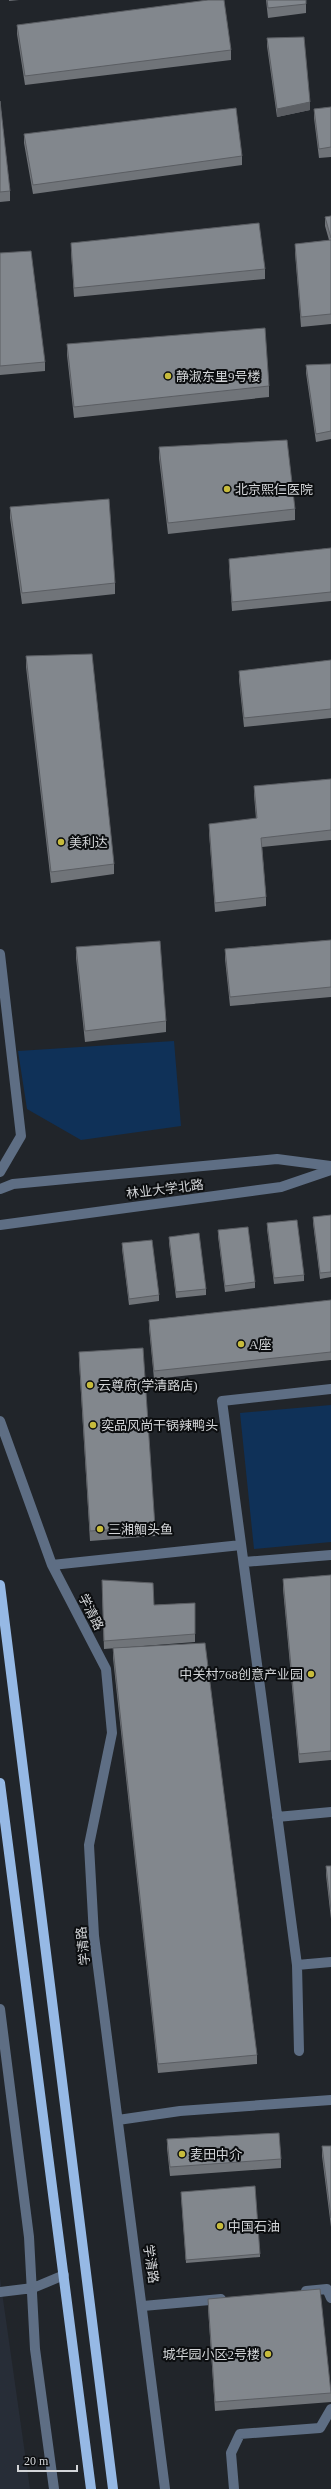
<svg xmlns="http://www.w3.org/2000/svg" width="331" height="2489" font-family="'Times New Roman','Noto Sans SC',serif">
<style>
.built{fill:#272d37}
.green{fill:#0f3158}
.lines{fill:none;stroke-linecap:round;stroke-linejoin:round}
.minor{stroke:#5e6e84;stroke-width:10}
.major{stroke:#96b9e5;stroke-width:10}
.wall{fill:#707479}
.shaded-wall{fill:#5b5e63}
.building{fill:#82878d;stroke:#5b5e63}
.poi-dot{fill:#c7bb3c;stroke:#0c0e10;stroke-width:1.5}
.labels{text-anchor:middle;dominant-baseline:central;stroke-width:4;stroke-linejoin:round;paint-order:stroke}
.poi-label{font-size:13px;fill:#d3d5d8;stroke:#0c0e10;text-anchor:start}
.street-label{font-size:13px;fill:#d3d5d8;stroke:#0c0e10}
</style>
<rect width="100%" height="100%" fill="#21252a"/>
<path class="built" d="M0,2278L30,2489H0Z"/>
<path class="green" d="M174,1041L181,1126L81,1140L27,1109L18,1051Z
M331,1405V1542L254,1549L240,1413Z"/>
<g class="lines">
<path class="minor" d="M0,954L21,1136L0,1172
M0,1189L13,1184L277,1159L331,1166
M0,1225L281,1187L331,1170
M331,1389L222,1401L297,1965L331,1962
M0,1421L52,1565L106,1669L112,1733L89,1845L94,1936L165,2489
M244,1562L331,1555
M52,1565L241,1545
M277,1817L331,1812
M297,1965L299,2051
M0,2009L29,2237L35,2349L54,2489
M118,2120L180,2111L331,2100
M306,2291L327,2289L331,2298
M0,2292L33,2288L64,2275
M143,2306L221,2299
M234,2489L231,2453L240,2434L320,2428L331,2409"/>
<path class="major" d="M0,1585L113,2489
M0,1783L91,2489"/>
</g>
<path class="wall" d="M9,0H19L9,1Z
M266,0H306V13L268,18Z
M17,25L231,50V60L25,85L17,34Z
M267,38L310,110L277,117L267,46Z
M0,101L10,191V201L0,202Z
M331,107V157L319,158L314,118V109Z
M24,134L242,156V165L33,194L24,143Z
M331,216V324L301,327L295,253V244L329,240L325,226V217Z
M71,243L265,269V279L74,297L71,252Z
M0,253L45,362V371L0,375Z
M67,344L269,386V397L74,418L67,355Z
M331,364V439L316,442L306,373V365Z
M159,447L295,509V520L168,534L159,458Z
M10,507L115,583V594L22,604L10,518Z
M331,548V601L232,611L229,568V559Z
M26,656L114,864V874L51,883L26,667Z
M331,660V718L244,727L239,680V671Z
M331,779V840L262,847L266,897V906L215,912L209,833V824L256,819L254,795V786Z
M331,940V997L230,1006L225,959V949Z
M76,947L166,1021V1032L85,1042L76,958Z
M331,1215V1277L320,1279L313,1223V1217Z
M267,1223L304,1275V1281L274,1284L267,1229Z
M218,1230L255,1282V1288L225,1292L218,1236Z
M169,1237L206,1289V1295L176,1298L169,1243Z
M122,1243L159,1295V1301L129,1305L122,1249Z
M331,1300V1360L154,1379L149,1328V1320Z
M79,1352L155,1527V1536L90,1541L79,1362Z
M331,1575V1760L299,1763L283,1589V1579Z
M102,1588L154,1605L195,1603V1642L104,1649Z
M113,1648L257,2055V2064L158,2073L113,1658Z
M326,1866H331V1919L326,1875Z
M167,2139L281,2159V2168L170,2176L167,2148Z
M322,2146H331V2227L322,2156Z
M181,2195L260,2254V2257L186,2263Z
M208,2299L331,2390V2402L215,2411L208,2308Z"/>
<path class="shaded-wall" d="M310,102V110L277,117V109Z"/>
<path class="building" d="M208,0H224L231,50L25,76L17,25Z
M267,0H306V4L268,8Z
M304,37L310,102L277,109L267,38Z
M0,101L10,191L0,192Z
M331,107V147L319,149L314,109Z
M236,108L242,156L33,185L24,134Z
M331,216V238L325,217Z
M259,223L265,269L74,288L71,243Z
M331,240V314L301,317L295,244Z
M31,251L45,362L0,366V253Z
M265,328L269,386L74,407L67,344Z
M331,364V431L316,434L306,365Z
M287,440L295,509L168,523L159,447Z
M109,499L115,583L22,593L10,507Z
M331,548V592L232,602L229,559Z
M92,654L114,864L51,872L26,656Z
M331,660V709L244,718L239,671Z
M331,779V830L261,838L266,897L215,903L209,824L257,818L254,786Z
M331,940V987L230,997L225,949Z
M160,941L166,1021L85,1031L76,947Z
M331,1215V1272L320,1273L313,1217Z
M297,1220L304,1275L274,1278L267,1223Z
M248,1227L255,1282L225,1286L218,1230Z
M199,1233L206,1289L176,1292L169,1237Z
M152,1240L159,1295L129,1299L122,1243Z
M331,1300V1352L154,1371L149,1320Z
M143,1348L155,1527L90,1531L79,1352Z
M331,1575V1751L299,1754L283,1579Z
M102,1580L153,1583L154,1605L195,1603V1634L104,1641Z
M205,1643L257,2055L158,2064L113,1648Z
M326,1866H331V1910Z
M279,2133L281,2159L170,2167L167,2139Z
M322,2146H331V2218Z
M255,2186L260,2254L186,2260L181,2192Z
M320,2289L331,2393L215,2402L208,2299Z"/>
<g class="poi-dot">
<circle cx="168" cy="376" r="4"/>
<circle cx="227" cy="489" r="4"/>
<circle cx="61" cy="842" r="4"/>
<circle cx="241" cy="1344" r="4"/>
<circle cx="90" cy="1385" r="4"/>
<circle cx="93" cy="1425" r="4"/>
<circle cx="100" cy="1529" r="4"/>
<circle cx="311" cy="1674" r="4"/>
<circle cx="182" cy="2154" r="4"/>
<circle cx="220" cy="2226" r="4"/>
<circle cx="268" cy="2354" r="4"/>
</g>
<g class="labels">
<g class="poi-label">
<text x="176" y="376">静淑东里9号楼</text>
<text x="235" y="489">北京熙仁医院</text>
<text x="69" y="842">美利达</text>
<text x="249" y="1344">A座</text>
<text x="98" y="1385">云尊府(学清路店)</text>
<text x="101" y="1425">奕品风尚干锅辣鸭头</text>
<text x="108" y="1529">三湘鮰头鱼</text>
<text x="303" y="1674" text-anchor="end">中关村768创意产业园</text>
<text x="190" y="2154">麦田中介</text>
<text x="228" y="2226">中国石油</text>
<text x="260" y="2354" text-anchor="end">城华园小区2号楼</text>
</g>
<g class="street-label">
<text transform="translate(165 1189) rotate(-7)">林业大学北路</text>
<text transform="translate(91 1612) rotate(63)">学清路</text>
<text transform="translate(83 1946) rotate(-96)">学清路</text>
<text transform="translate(151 2264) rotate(82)">学清路</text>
</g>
</g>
<path d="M18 2465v6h59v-6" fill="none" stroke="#d3d5d8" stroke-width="2"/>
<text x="24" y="2465" font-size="12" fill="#d3d5d8" stroke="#0c0e10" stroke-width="3" paint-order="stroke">20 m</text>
</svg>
